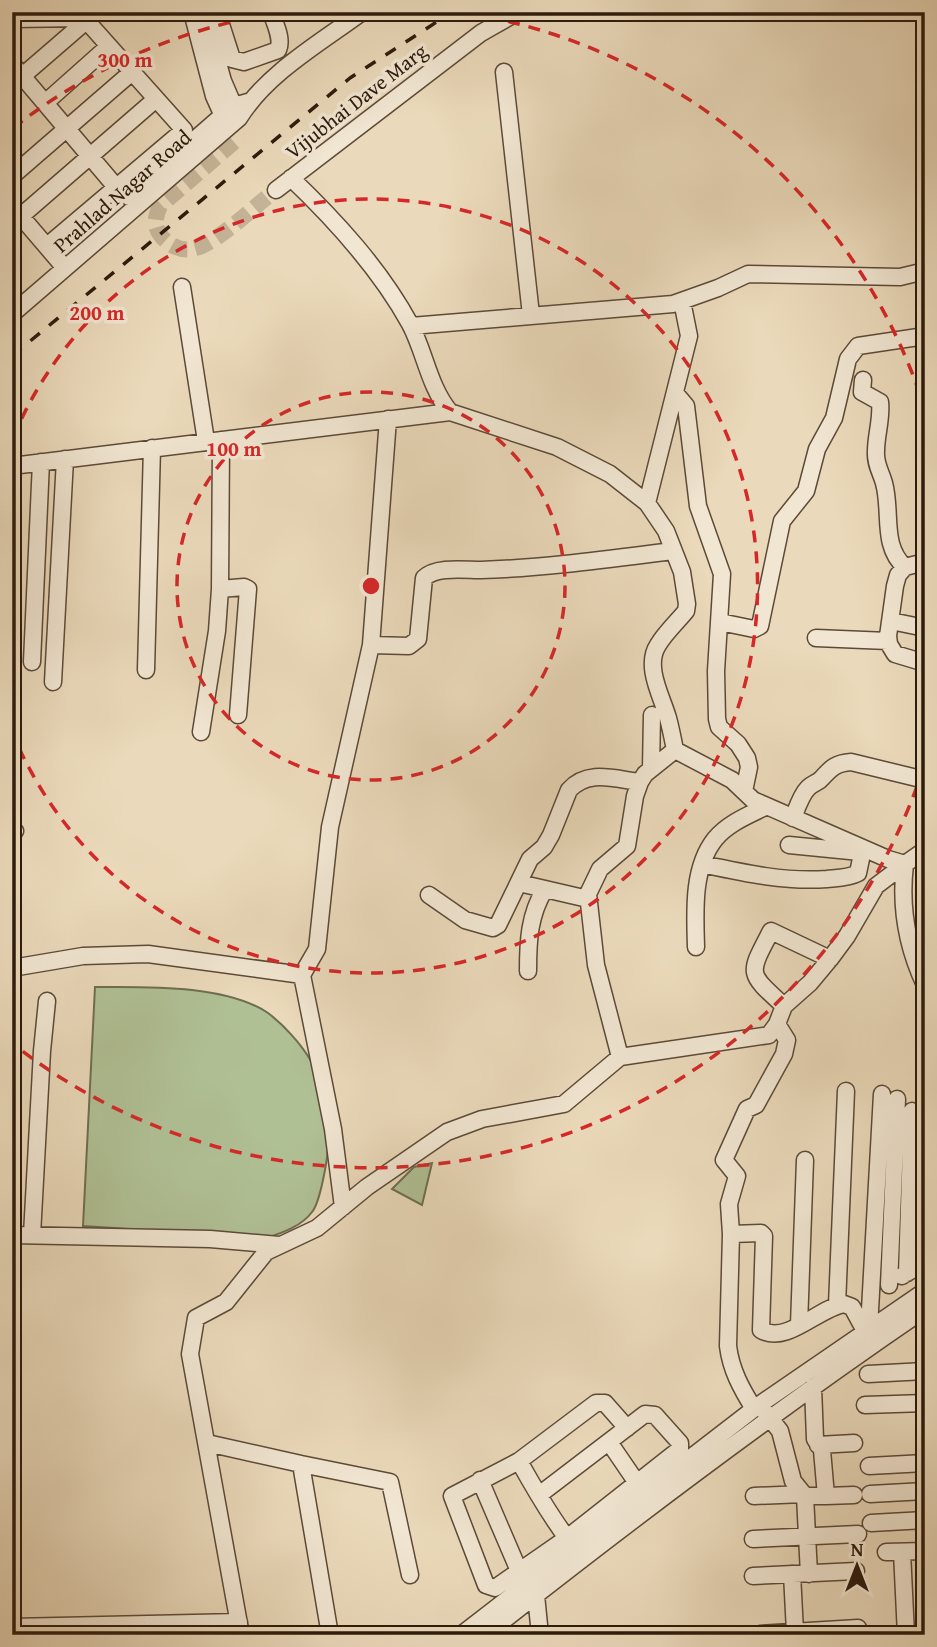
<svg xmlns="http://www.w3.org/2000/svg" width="937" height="1647" font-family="'Gentium Book Plus',serif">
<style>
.green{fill:#b0c095;stroke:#6e6e51;stroke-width:2}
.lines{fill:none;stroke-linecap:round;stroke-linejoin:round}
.minor-tunnel{stroke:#c4b397;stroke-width:16;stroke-dasharray:16 8;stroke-linecap:butt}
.minor-casing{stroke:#5c4a38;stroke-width:19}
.minor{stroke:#f1e6d2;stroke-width:16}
.rail{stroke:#2d1b0d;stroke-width:3.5;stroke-dasharray:12 12;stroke-linecap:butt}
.ring{fill:none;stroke:#d62828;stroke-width:3.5;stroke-dasharray:12 9}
.labels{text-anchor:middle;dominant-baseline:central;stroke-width:7;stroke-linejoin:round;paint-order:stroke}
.street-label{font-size:21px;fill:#2d1b0d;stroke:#f1e6d2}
.centre{fill:#d62828;stroke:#f1e6d2;stroke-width:3.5}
.ring-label{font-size:21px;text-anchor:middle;font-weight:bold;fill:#d62828;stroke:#f1e6d2;stroke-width:7;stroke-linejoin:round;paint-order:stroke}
</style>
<rect width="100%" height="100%" fill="#ead9ba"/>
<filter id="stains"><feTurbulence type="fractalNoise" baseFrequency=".00286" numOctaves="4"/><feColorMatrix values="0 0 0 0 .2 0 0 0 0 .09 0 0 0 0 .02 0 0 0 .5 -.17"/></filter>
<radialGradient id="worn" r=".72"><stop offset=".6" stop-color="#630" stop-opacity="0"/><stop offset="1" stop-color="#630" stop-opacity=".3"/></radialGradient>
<path class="green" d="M95,987C145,987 225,984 268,1013C284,1025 301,1044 311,1061C316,1071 329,1132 328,1145C328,1158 320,1203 312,1212C302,1226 282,1233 266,1238L83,1226Z
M432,1163L422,1205L392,1189L414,1167Z"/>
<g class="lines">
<path class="minor-tunnel" d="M234,142L160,206C155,218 153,226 162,237C171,247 183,252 196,248C217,243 257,204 276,190"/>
<defs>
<path id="minor" d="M192,12L214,96L227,125
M204,12L223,81L238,116
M217,12L232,59L244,62L278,50C283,39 275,24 271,12
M12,19L84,18L184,130L47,246
M12,64L116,187
M504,72L531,315
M12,85L86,21
M45,103L109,46
M12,176L132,72
M291,178C336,221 380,269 410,324C425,352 429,387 450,412L557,447L610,474L647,503L666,531L682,572L687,604L686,611C677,622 665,633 658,645C644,666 662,697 668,718C671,729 673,740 675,750L732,780L753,800L888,859L905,864L925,850
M276,190L481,33L518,12
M129,197L223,115L234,106L248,102
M12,206L65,268
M21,216L156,99
M182,287L206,441
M12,314L239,118C267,73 320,43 362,12
M411,326L673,304L718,288L748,274L900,277L925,271
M863,380L862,392L880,402C882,418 876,435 876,451C875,464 881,472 884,483C892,512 881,546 905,567L925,562
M675,393L686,406L698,506L722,574L716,671L717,719L719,727L738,744L747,758L749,767L744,791
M12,466L450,412
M647,503L689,336L682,301
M905,567L898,575L895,586L888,636L889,644L895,654L925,663
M220,589L244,587L248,589L238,715
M891,621L925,628
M720,622L754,629L760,626L782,521L806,491L817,449L834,418L848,359L858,346L925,336
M816,638L888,641
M371,645L409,646L418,639L424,578C436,566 465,570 481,570C545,568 609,559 673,551
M32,662L41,462
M146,670L152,448
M53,682L65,459
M201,732L217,631L220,589L221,440
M651,769L652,715
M793,818C797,808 801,795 808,788C813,783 818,783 822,778C831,768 836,763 851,762L925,780
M12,830L15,831
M789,845L860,852
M702,864C744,873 784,882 827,879C837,878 849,878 858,873L863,849
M905,864C900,905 907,947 925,985
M519,883L588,899
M429,895L465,920L493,928L498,925L530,859L544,847L551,835L569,790C588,769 614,779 640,782
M696,947C695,912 692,868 715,839C728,823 749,815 767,806
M12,968L83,956L148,954L302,975L317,949L330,827L371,645L388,419
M528,971C528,941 529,915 545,889
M302,975L333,1129L343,1207
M784,1006C747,972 748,975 771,931L830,959
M620,1057L769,1035L777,1024L784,1006L810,983L830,959L847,936L876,886L905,864
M620,1057L596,965L588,894L600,869L627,846L635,796L640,782L645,774L675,750
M731,1234L761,1233L764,1236L761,1330C787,1345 818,1308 844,1304L852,1307L865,1331
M12,1235L210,1239L279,1245
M32,1235L42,1051L47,1001
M922,1263L925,1206
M907,1273L912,1111
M902,1276L925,1262
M889,1285L897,1099
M837,1305L846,1091
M799,1325L805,1160
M869,1328L882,1094
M868,1374L925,1371
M865,1405L925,1403
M754,1409C741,1388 731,1370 728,1346L731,1234L729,1204L737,1176L724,1160L747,1109L756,1105L784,1054L787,1040L777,1024
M765,1412L780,1431L793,1481L805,1496L809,1574
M609,1442L637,1483
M207,1443L301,1464L330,1635
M818,1445L854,1443
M519,1461L596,1403H605L627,1428
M301,1464L390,1482L410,1575
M869,1466L925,1463
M480,1480L519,1571
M870,1494L925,1491
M539,1495L645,1414L655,1415L680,1443V1449L567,1538L495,1588L486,1585L452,1496L519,1461C534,1488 549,1514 567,1538L570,1542L574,1546
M754,1496L804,1494
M805,1496H826L822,1450L815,1439L813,1387
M826,1496L854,1495
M871,1523L925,1520
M753,1539L858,1534
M886,1552L925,1551
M902,1552L906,1635
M792,1574L795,1632
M753,1576L856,1571
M536,1595L540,1635
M12,1627L239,1622
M760,1634L858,1628
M241,1635L190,1354L196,1318L226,1302L266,1252L317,1228L367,1187L447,1132L482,1119L564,1104L620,1057
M461,1635L759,1405L925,1291
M485,1635C628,1522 774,1412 925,1309"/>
</defs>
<use href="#minor" class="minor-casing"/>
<use href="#minor" class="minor"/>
<path class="rail" d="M12,356L350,78L452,12"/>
</g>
<g class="ring">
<circle cx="371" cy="586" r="194"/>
<path d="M13 438A387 387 0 1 1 13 734"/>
<path d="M924 766A581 581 0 0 1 13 1044M13 128A581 581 0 0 1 275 13M467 13A581 581 0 0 1 924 406"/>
</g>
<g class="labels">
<g class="street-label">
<text transform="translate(356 101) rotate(-38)">Vijubhai Dave Marg</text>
<text transform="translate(122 191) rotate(-41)">Prahlad Nagar Road</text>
</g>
</g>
<circle cx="371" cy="586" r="10" class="centre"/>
<g class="ring-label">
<text x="125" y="67">300 m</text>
<text x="97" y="320">200 m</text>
<text x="234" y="456">100 m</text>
</g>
<rect width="937" height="1647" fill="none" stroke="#ead9ba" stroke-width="42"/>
<rect x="14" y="14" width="909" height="1619" fill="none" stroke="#2d1b0d" stroke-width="3.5"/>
<rect x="21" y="21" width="895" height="1605" fill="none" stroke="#2d1b0d" stroke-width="2"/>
<g transform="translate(857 1566)" stroke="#f1e6d2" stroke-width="5" paint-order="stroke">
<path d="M0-5L12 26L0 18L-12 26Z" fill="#2d1b0d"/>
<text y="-10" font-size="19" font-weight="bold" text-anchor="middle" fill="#2d1b0d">N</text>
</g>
<rect width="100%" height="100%" filter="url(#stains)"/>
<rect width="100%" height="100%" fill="url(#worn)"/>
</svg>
